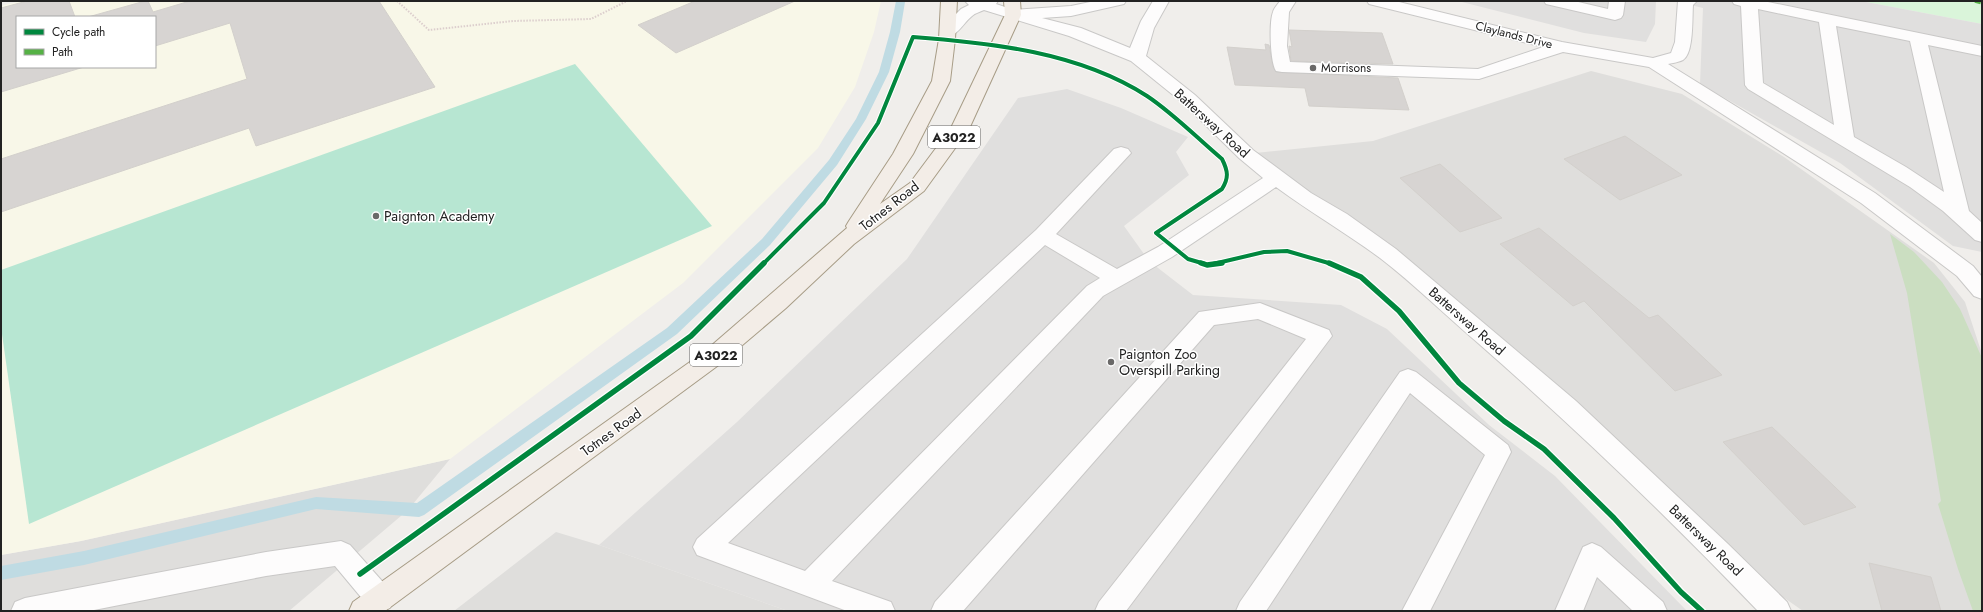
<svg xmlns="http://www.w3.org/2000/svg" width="1983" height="612" font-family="Jost,sans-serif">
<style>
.residential{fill:#dfdedc}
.education{fill:#f8f7e8;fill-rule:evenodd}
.forest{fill:#cbdec1}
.park{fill:#daf5da}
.pitch{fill:#b7e6d2}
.parking{fill:#e0dfde}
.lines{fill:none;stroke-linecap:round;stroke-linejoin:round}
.stream{fill:#bfdbe3;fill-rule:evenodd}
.building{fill:#d7d4d2;stroke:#d3d0cc}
.minor-casing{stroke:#c9c8c7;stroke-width:2}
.major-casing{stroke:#a79c86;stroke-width:2}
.path{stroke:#dccecd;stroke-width:2;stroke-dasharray:1.5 1.5;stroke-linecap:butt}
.minor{fill:#fdfcfc;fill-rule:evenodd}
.major{fill:#f3ede7;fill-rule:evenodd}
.quiet{stroke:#55b145;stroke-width:3.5;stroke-dasharray:6 3.5;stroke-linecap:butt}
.cycleway-far1-casing{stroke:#fff;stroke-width:6}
.cycleway-casing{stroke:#fff;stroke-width:8}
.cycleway-far1{stroke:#00873e;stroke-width:4}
.cycleway{stroke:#00873e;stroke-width:5.5}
.poi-dot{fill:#6a6968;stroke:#fff;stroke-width:1.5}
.labels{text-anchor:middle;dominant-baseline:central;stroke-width:3;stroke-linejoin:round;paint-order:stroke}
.far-street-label{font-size:12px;fill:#222;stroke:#fff}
.far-poi-label{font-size:12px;fill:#222;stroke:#fff;text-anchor:start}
.shield{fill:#fff;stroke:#646464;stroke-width:1}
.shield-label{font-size:13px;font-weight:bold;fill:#222}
.street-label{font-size:14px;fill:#222;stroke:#fff}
.poi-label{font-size:14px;fill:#222;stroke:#fff;text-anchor:start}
</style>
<rect width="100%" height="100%" fill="#f0eeeb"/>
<path class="residential" d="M1591,71L1682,94L1784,157L1934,263L1965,302L1982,354V611H1803L1719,552L1389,254L1246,154L1373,141Z
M450,459L408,510L289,611H1V555L81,541Z
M556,532L599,545L788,611H454Z"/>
<path class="education" d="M21,1H881L874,32L855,87L818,148L683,283L450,459L81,541L1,555V6ZM17,17H155V67H17Z"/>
<path class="forest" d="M1890,234L1914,252L1942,282L1960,309L1982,358V611H1973L1958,569L1938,504L1941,501L1907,293Z"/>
<path class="park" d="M1861,1H1982V24Z"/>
<path class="pitch" d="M575,64L712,226L29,524L1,327V270Z"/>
<path class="parking" d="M1458,1H1656L1655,24L1646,42L1584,33Z
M1674,1H1861L1982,24V252L1953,246L1840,163L1700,84L1703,8Z
M1067,89L1121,108L1188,137L1176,152L1189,175L1124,226L1149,261L1193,295L1341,305L1387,329L1489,425L1555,476L1687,611H788L599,545L737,422L907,259L1018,98Z"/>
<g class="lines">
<path class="stream" d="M896,1L905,2L900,32L889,72L866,119L837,165L770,245L677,334L424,515L419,517L316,509L84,565L1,580V566L84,551L316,497L417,503L667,328L762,239L829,160L856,119L879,72L890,32Z"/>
</g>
<path class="building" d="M27,1H69L75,17H17V67H84L1,92V8Z
M145,1H148L153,12L190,1H379L435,87L256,146L249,128L1,212V159L247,79L230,23L155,46V17H88Z
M695,1H795L676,53L638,25Z
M1289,30L1382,33L1393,64L1291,61L1289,46L1292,47Z
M1265,44L1269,45L1273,67L1276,72L1398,78L1409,110L1309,106L1305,88L1235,85L1227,47L1266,50Z
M1625,136L1682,175L1620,200L1564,159Z
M1440,164L1502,218L1460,232L1400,178Z
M1539,228L1649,318L1658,315L1722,375L1675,391L1584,301L1573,306L1500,244Z
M1772,427L1856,507L1804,525L1723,442Z
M1869,563L1931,577L1941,611H1882Z"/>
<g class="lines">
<defs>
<path id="minor" d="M965,1H998L996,4L1014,10L1071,6L1095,1H1126L1124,4L1071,16L1042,18L1081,28L1130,48L1141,21L1153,1H1169L1154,28L1146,56L1195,95L1253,150L1311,193L1347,214L1396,249L1576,401L1728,544L1787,602L1791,611H1758C1669,518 1575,428 1478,343C1445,315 1414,284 1380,258C1346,233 1310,212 1276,187L1172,257L1103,296L832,581L891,602L895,611H847L697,555L693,547L697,539L1036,230L1114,149L1121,147L1128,149L1131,153L1056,234L1117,269L1158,247L1263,178L1239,158L1183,103L1131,61L1069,36L984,10C980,12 975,13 972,16C962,24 957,39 942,36L940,32L942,28L961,9L969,5ZM1045,245L1100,278L1087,286L805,571L728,543Z
M1280,1H1296L1289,12L1287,46L1290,62L1478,69L1543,47L1369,4L1367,1H1395L1562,42L1653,58L1671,53L1675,42L1678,1H1697L1693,5C1692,17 1694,53 1683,60C1679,62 1673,63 1668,64L1875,193L1973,266L1982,277V299L1974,296L1957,276L1861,203L1649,67L1563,52L1479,79L1282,72L1276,71C1270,62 1269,22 1273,12C1274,8 1278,4 1280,1Z
M1544,1H1574L1608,9L1609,1H1625L1623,15L1621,18L1615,20L1546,4Z
M1732,1H1763L1982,46V56L1928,45L1969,211L1982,223V242L1975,240L1943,211L1910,187L1748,89L1745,85L1741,6L1734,4ZM1758,9L1819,22L1834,125L1763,83ZM1836,26L1910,41L1944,192L1906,167L1854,137Z
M1260,303L1329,330L1332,336L1126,611H1095L1099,602L1306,339L1258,319L1214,325L963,611H931L935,602L1199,312Z
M1408,369L1416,372L1508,445L1511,452L1430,611H1402L1485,455L1410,393L1266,611H1236L1240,602L1400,372Z
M341,541L350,545L390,590L394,599L390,608L381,611L370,608L335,566L266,576L89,611H11L15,602L25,598L266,552Z
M1592,543L1601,547L1663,602L1667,611H1633L1597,577L1583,611H1555L1583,547Z"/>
<path id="major" d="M941,1H957L955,39L950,81L913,154L880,204L910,183L951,128L1005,15L1004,1H1020L1021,15L969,129L924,191L854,244L786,308L720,364L385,611H349L353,602L704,352L847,228L846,226L849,221L893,154L932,81L939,39Z"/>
</defs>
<use href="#minor" class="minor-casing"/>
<use href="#major" class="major-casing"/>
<path class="path" d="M397,1L429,30L513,21L591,19L627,1"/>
<use href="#minor" class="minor"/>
<use href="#major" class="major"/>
<path class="quiet" d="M1975,1L1982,3"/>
<defs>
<path id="cycleway-far1" d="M763,264L824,203L878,123L913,37C992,43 1079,52 1147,96C1174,114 1197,138 1222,159C1228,171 1229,178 1222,189L1156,233L1188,259L1205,264
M1213,264L1264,252L1287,251L1332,264"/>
<path id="cycleway" d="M1201,263L1207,265L1222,263
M1329,263L1361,277L1399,311L1459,383L1504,421L1544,449L1614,518L1681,592L1702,611
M360,574L691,336L764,263"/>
</defs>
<use href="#cycleway-far1" class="cycleway-far1-casing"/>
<use href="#cycleway" class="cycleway-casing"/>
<use href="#cycleway-far1" class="cycleway-far1"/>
<use href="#cycleway" class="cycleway"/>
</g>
<g class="poi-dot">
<circle cx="1313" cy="68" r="4"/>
<circle cx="376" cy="216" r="4"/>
<circle cx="1111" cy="362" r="4"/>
</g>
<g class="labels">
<g class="far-street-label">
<text transform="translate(1514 35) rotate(14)">Claylands Drive</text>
</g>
<g class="far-poi-label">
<text x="1321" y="68">Morrisons</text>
</g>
<g class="shield">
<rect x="928" y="126" width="52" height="22" rx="3"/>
<rect x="690" y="344" width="52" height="22" rx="3"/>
</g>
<g class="shield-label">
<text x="954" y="137">A3022</text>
<text x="716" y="355">A3022</text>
</g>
<g class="street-label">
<text transform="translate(1212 123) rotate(42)">Battersway Road</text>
<text transform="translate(889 206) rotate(-38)">Totnes Road</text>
<text transform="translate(1467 321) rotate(41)">Battersway Road</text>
<text transform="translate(611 432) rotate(-36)">Totnes Road</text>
<text transform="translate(1706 540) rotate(44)">Battersway Road</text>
</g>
<g class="poi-label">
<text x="384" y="216">Paignton Academy</text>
<text x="1119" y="354">Paignton Zoo<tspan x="1119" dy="16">Overspill Parking</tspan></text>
</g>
</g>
<rect width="1983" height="612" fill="none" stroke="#222222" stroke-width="4"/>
<rect x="16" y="16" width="140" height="52" fill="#ffffff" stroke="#a7a7a7"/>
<rect x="24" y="29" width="20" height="6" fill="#00873e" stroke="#a7a7a7"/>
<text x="52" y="36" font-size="12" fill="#222222">Cycle path</text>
<rect x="24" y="49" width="20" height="6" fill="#55b145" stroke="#a7a7a7"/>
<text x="52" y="56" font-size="12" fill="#222222">Path</text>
</svg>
